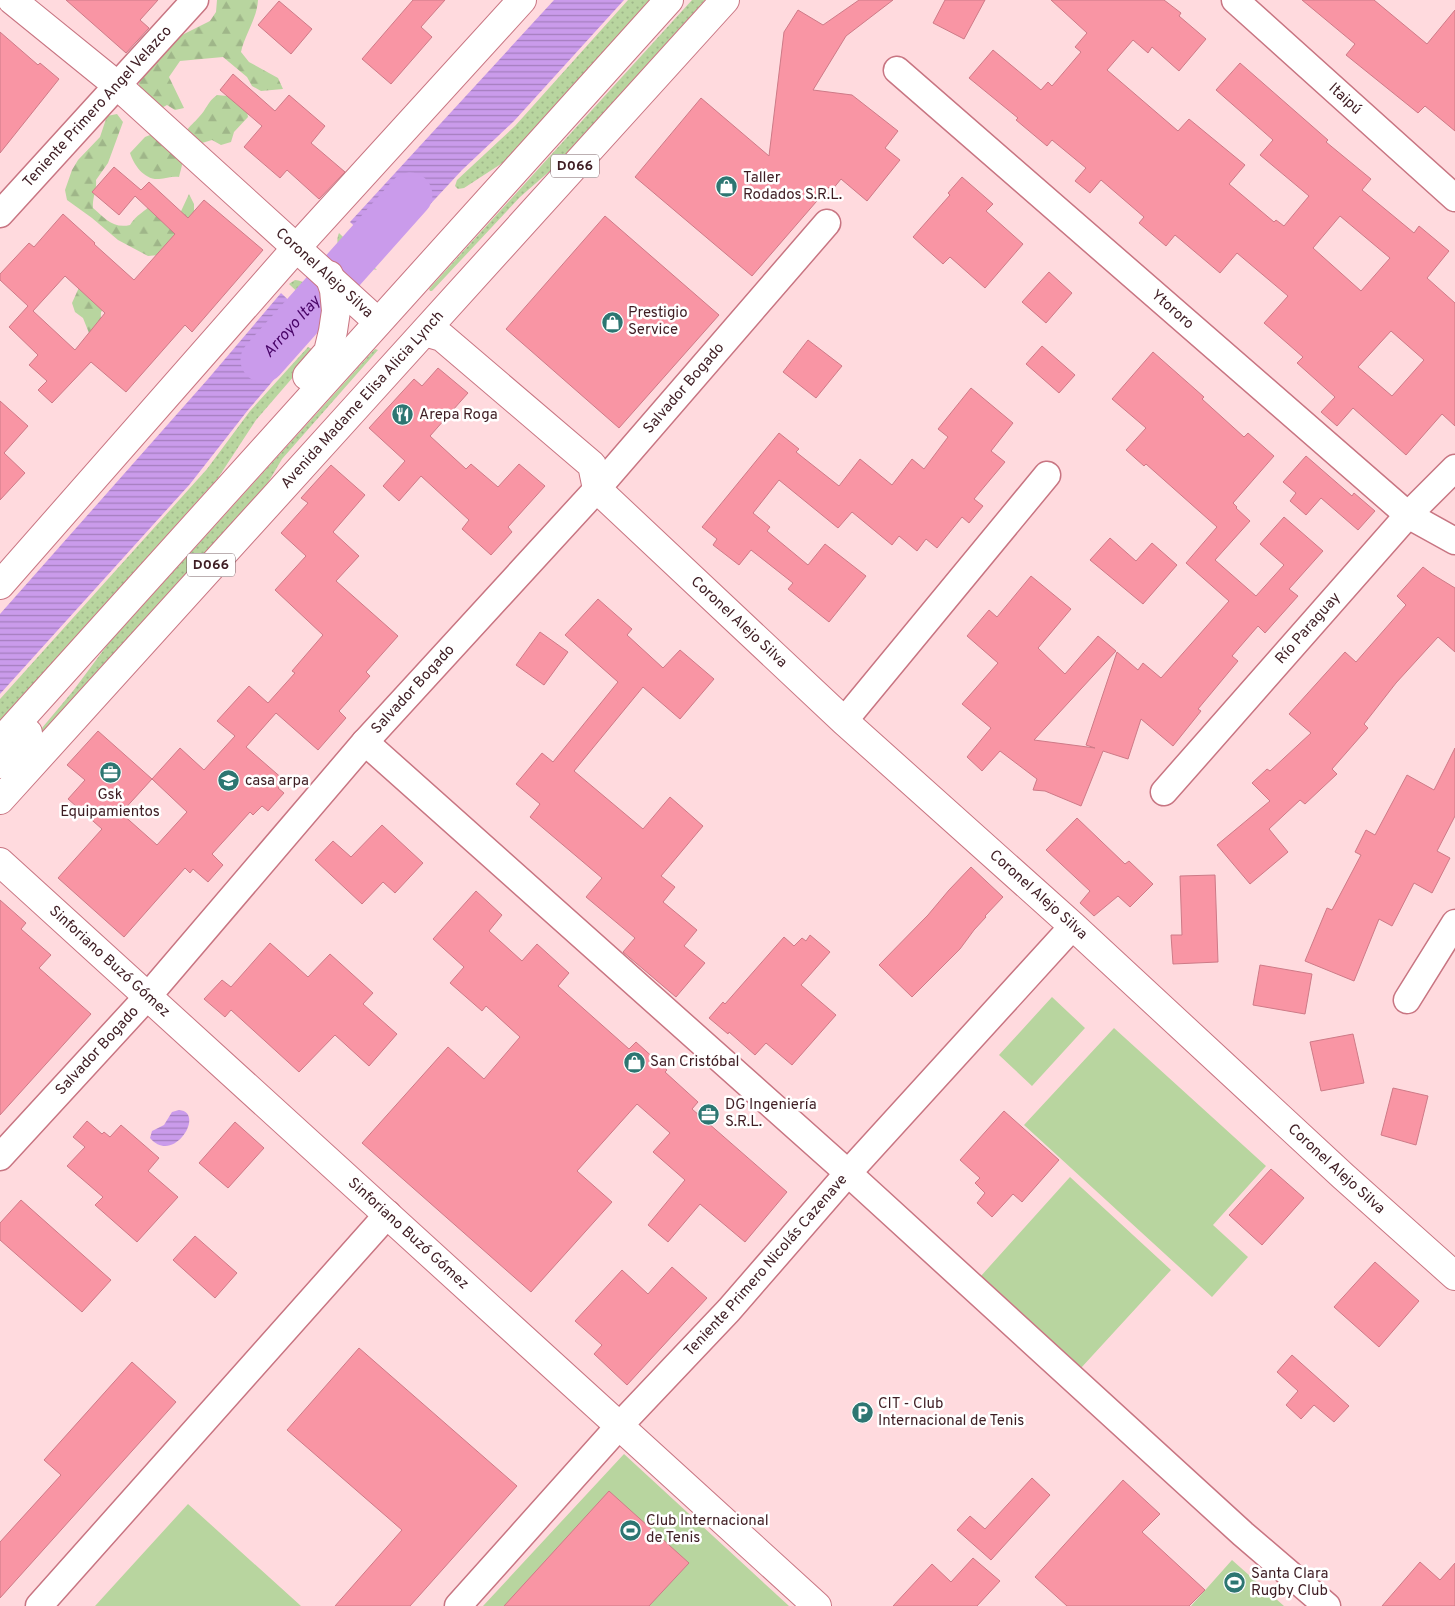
<svg xmlns="http://www.w3.org/2000/svg" width="1455" height="1606" font-family="Overpass,sans-serif">
<style>
.grass{fill:url(#grass-dots)}
.forest{fill:url(#forest-firs)}
.garden{fill:#b8d59f}
.water{fill:url(#water-rules)}
.lines{fill:none;stroke-linecap:round;stroke-linejoin:round}
.river{stroke:#ca9beb;stroke-width:45}
.building{fill:#f995a4;stroke:#ce7a87;fill-rule:evenodd}
.street-casing{stroke:#c87582;stroke-width:29}
.secondary-casing{stroke:#c87582;stroke-width:30}
.highway-casing{stroke:#c87582;stroke-width:30}
.street{stroke:#fff;stroke-width:26}
.secondary{stroke:#fff;stroke-width:28}
.highway{stroke:#fff;stroke-width:28}
.labels{text-anchor:middle;dominant-baseline:central;stroke-width:5;stroke-linejoin:round;paint-order:stroke}
.shield{fill:#fff;stroke:#786165;stroke-width:1}
.shield-label{font-size:14px;font-weight:bold;fill:#3e1d23}
.street-label{font-size:15px;fill:#3e1d23;stroke:#fff}
.poi-label{font-size:15px;fill:#3e1d23;stroke:#fff;text-anchor:start}
.water-label{font-size:16px;font-style:italic;fill:#480467;stroke:#fff}
</style>
<defs>
<pattern id="grass-dots" width="8" height="8" patternUnits="userSpaceOnUse" patternTransform="scale(1.25)"><rect width="8" height="8" fill="#b8d59f"/><path d="M2 2h.1M6 6h.1" fill="none" stroke="#9fb689" stroke-width="1.8" stroke-linecap="round"/></pattern>
<pattern id="forest-firs" width="22" height="20" patternUnits="userSpaceOnUse" patternTransform="scale(1.25)"><rect width="22" height="20" fill="#b8d59f"/><path d="M5 1l3.5 6h-7zM16 11l3.5 6h-7z" fill="#9fb689"/></pattern>
<pattern id="water-rules" width="6" height="5" patternUnits="userSpaceOnUse" patternTransform="scale(1.25)"><rect width="6" height="5" fill="#ca9beb"/><path d="M0 2.5h6" fill="none" stroke="#a57ebe"/></pattern>
</defs>
<rect width="100%" height="100%" fill="#ffdade"/>
<path class="grass" d="M628,0H651L507,160L464,188L458,189L455,186L457,180L515,126Z
M692,0H705L559,163L520,197L432,291H430L429,289Z
M339,233L377,270C361,267 330,255 339,233Z
M295,280C314,282 323,299 323,316L289,284Z
M308,347L314,350L313,354L256,420L218,478L0,721V699L207,469L250,411Z
M375,349L378,350L282,459L266,486L0,783V778L73,691L108,644Z"/>
<path class="forest" d="M217,0H258C257,19 245,34 241,52L249,62L278,78L283,89L261,91L252,86L247,77L223,57L180,61L169,77L184,108L175,110L167,105L158,110L147,105L139,85L141,64L154,49L210,21L216,12Z
M217,95L227,96L246,106L248,117L234,132L231,142L221,145L212,140L202,143L186,132C190,125 194,123 199,117C207,109 207,102 217,95Z
M117,114L123,122L108,163L96,180C97,190 92,198 93,208C105,218 113,229 130,225C136,215 145,211 153,204L176,222L189,194L194,204V215L159,255L148,256L118,240L92,218L67,200L65,190L72,170L78,160L100,137L107,116Z
M155,133L183,161L179,177C171,176 166,179 159,179C144,180 134,165 130,153L145,137Z
M81,283L111,301L101,312L100,333L91,338L83,318L75,312L72,303Z"/>
<path class="garden" d="M1052,997L1085,1028L1032,1086L999,1055Z
M1114,1028L1266,1166L1213,1225L1248,1257L1212,1297L1024,1125Z
M1070,1177L1171,1270L1081,1368L981,1276Z
M624,1454L789,1606H483Z
M188,1504L301,1606H95Z
M1232,1560L1284,1606H1191Z"/>
<path class="water" d="M554,0H624L514,121L462,170L384,254L350,222Z
M281,293L318,328L248,410L190,484L0,694V614L208,379Z
M179,1110C206,1112 174,1166 150,1138L152,1131L164,1125L172,1112Z"/>
<g class="lines">
<path class="river" id="s1" d="M263,360L410,195"/>
</g>
<path class="building" d="M66,0H158L140,20L149,28L126,53Z
M413,0H445L421,27L432,37L391,84L362,59Z
M859,0H893L846,36L813,90L852,95L898,131L885,148L900,160L867,201L841,179L832,190L829,187L752,276L635,177L701,98L769,156L784,32L798,10L823,25Z
M945,0H985L964,39L933,23Z
M1051,0H1164L1181,13L1179,16L1206,39L1179,71L1152,47L1148,53L1133,40L1107,70L1178,131L1189,119L1245,165L1229,184L1274,222L1276,220L1284,226L1309,196L1260,155L1273,140L1216,90L1240,63L1328,140L1326,142L1371,179L1362,190L1414,233L1419,226L1449,251L1427,278L1455,303V426L1442,414L1406,455L1353,408L1337,426L1321,412L1335,397L1297,363L1303,357L1264,323L1288,296L1237,253L1220,273L1175,235L1166,246L1139,223L1144,217L1101,180L1090,193L1075,181L1086,168L1052,140L1047,146L1016,120L1018,118L969,78L993,50L1041,90L1048,82L1052,86L1081,52L1075,47L1087,33ZM1340,216L1390,258L1361,291L1313,248ZM1391,331L1424,360L1392,396L1358,367Z
M1302,0H1374L1427,44L1455,10V131L1425,106L1418,113L1346,55L1355,44Z
M279,1L312,29L291,54L258,25Z
M0,32L38,65L40,63L59,79L0,153Z
M233,74L275,111L289,95L325,126L311,143L345,172L319,199L287,170L280,178L244,147L262,126L220,90Z
M114,167L141,190L149,182L188,218L204,200L263,250L192,332L185,325L126,392L91,362L52,403L38,390L47,381L29,365L38,355L9,327L28,306L0,280V274L29,243L34,247L63,214L95,243L94,244L134,280L175,234L135,196L119,215L92,192ZM65,276L105,313L75,350L33,311Z
M962,177L993,204L986,211L1023,244L985,288L950,257L943,264L913,237L950,195L948,193Z
M605,216L719,315L619,428L506,329Z
M1049,272L1072,293L1046,323L1022,302Z
M808,340L842,366L816,398L783,372Z
M1042,346L1075,375L1059,393L1026,364Z
M1153,352L1204,397L1202,399L1244,437L1248,433L1274,456L1233,503L1237,507L1236,508L1250,521L1215,560L1256,596L1284,565L1260,544L1284,517L1323,551L1289,589L1298,596L1265,633L1258,626L1232,656L1238,661L1198,709L1201,711L1173,746L1141,719L1128,759L1103,751L1081,806L1045,791L1033,790L1037,779L1000,751L982,771L967,757L991,728L962,704L998,663L967,636L989,610L997,617L1031,576L1071,609L1038,648L1065,674L1098,636L1116,651L1034,740L1095,748L1086,745L1117,652L1138,670L1143,663L1161,678L1229,601L1186,563L1217,527L1146,464L1144,466L1126,450L1146,428L1112,399Z
M438,368L468,393L430,436L466,469L471,464L498,487L519,464L545,486L508,527L512,532L491,555L462,529L469,520L421,476L399,501L383,486L405,461L369,428L414,379L422,386Z
M971,388L1013,423L991,451L1005,462L974,499L983,506L969,523L962,517L937,548L926,539L917,551L899,536L892,545L852,512L838,528L779,480L753,513L770,527L767,531L808,565L825,544L866,576L829,622L788,589L793,583L751,550L739,565L713,545L717,539L702,527L779,433L799,449L796,452L839,486L860,459L892,485L912,459L924,469L948,437L938,429Z
M0,401L28,426L4,453L25,473L0,500Z
M1306,456L1352,496L1354,493L1375,511L1358,530L1321,498L1306,515L1290,501L1296,493L1283,482Z
M331,465L365,495L333,532L359,556L336,581L398,636L366,672L370,676L339,711L346,718L318,750L276,713L246,747L284,780L278,788L284,793L268,811L262,806L253,815L250,812L212,854L223,865L208,882L193,869L190,873L185,868L124,937L58,878L102,829L68,799L85,780L67,765L98,731L152,779L180,748L204,770L235,736L217,721L249,686L268,703L295,673L292,671L323,635L275,590L306,556L281,533L308,503L301,498ZM152,779L187,812L157,845L121,813Z
M1110,538L1136,561L1152,543L1177,565L1143,604L1090,560Z
M1423,567L1432,574L1455,588V652L1438,637L1396,683L1364,724L1368,728L1332,769L1337,774L1305,804L1300,800L1269,829L1288,852L1250,884L1217,845L1270,801L1252,783L1267,769L1270,771L1311,733L1289,714L1345,652L1356,662L1406,605L1397,596Z
M598,599L632,629L627,635L663,668L680,650L714,679L680,719L643,687L574,771L643,829L670,797L703,826L661,876L675,887L663,902L697,930L684,946L705,963L676,997L623,952L635,938L586,897L602,878L530,817L540,804L516,784L542,753L553,762L618,682L565,635Z
M540,632L568,652L544,685L516,665Z
M1455,748V816L1437,851L1450,858L1432,893L1414,883L1392,926L1379,919L1354,981L1305,961L1327,908L1332,910L1361,855L1355,852L1366,830L1375,835L1407,775L1434,790Z
M1077,818L1125,864L1129,861L1153,884L1130,907L1118,896L1094,916L1080,903L1090,891L1046,850Z
M382,825L423,863L395,893L383,882L362,904L315,860L333,841L351,857Z
M971,867L1003,897L985,916L986,917L974,930L960,949L912,997L879,965L928,915L949,890Z
M1215,875L1218,962L1173,964L1171,935H1182L1180,876Z
M476,891L502,915L489,931L522,961L537,944L569,973L558,986L629,1049L636,1042L667,1070L665,1072L698,1102L692,1109L787,1192L745,1242L700,1204L668,1242L648,1225L685,1180L653,1152L670,1133L637,1104L577,1171L612,1202L531,1292L362,1143L448,1047L484,1079L520,1037L486,1006L482,1011L450,983L464,967L433,939Z
M0,900L26,923L21,929L51,955L39,968L91,1014L0,1115Z
M810,935L830,952L801,985L836,1015L792,1065L766,1043L755,1055L729,1032L728,1034L709,1018L723,1002L725,1004L784,937L794,946L802,938L806,941Z
M270,943L308,977L330,954L373,993L363,1004L397,1034L369,1066L335,1035L299,1072L231,1010L225,1017L204,999L222,980L231,987Z
M1260,965L1312,974L1305,1014L1253,1005Z
M1353,1034L1364,1083L1321,1091L1310,1042Z
M1393,1088L1428,1096L1416,1145L1381,1135Z
M1004,1111L1059,1160L1022,1202L1013,1194L992,1217L977,1203L985,1193L975,1183L980,1178L960,1160Z
M87,1121L102,1134L104,1132L110,1137L121,1125L159,1158L148,1171L178,1197L137,1242L95,1205L103,1197L67,1166L85,1147L73,1137Z
M235,1122L264,1148L228,1188L199,1163Z
M1271,1169L1304,1198L1262,1245L1229,1215Z
M21,1200L111,1280L82,1312L0,1240V1223Z
M195,1236L237,1273L215,1298L173,1260Z
M1375,1262L1419,1301L1379,1347L1334,1307Z
M672,1267L707,1298L627,1385L594,1354L602,1345L575,1321L622,1270L648,1294Z
M359,1348L517,1486L410,1606H335L402,1530L287,1430Z
M1292,1355L1349,1406L1334,1422L1314,1405L1301,1419L1286,1405L1298,1391L1277,1372Z
M132,1362L176,1402L0,1598V1542L61,1475L44,1460Z
M1032,1478L1050,1495L991,1560L957,1530L970,1516L985,1529Z
M1123,1480L1160,1514L1142,1532L1205,1590L1189,1606H1067L1035,1577Z
M609,1491L689,1563L649,1606H504Z
M973,1558L1000,1581L977,1606H893L932,1564L951,1582Z
M1420,1562L1440,1580L1455,1563V1606H1382Z"/>
<g class="lines">
<defs>
<g id="street">
<path id="s2" d="M1235,0L1455,198"/>
<path id="s3" d="M897,70L1408,515L1455,541"/>
<path id="s4" d="M0,214L195,0"/>
<path d="M844,721L1047,475"/>
<path d="M365,742L848,1173L1243,1534L1327,1606"/>
<path id="s5" d="M1164,792L1408,515L1455,468"/>
<path d="M1407,1000L1455,923"/>
<path id="s6" d="M0,1157L148,996L365,742L597,489L827,223"/>
<path d="M39,1606L388,1214"/>
<path id="s7" d="M458,1606L620,1425L729,1310L848,1173L1073,926"/>
</g>
<g id="secondary">
<path id="s8" d="M12,0L118,86L378,322"/>
<path id="s9" d="M425,332L442,337L592,465L597,489L844,721L1073,926L1343,1176L1455,1276"/>
<path d="M0,585L297,247L522,0"/>
<path id="s10" d="M0,862L817,1606"/>
</g>
<g id="highway">
<path d="M307,376L328,352L333,331L336,311L334,290L329,275"/>
<path d="M0,742L669,0"/>
<path d="M0,764L28,733"/>
<path id="s11" d="M0,800C241,533 484,267 725,0"/>
</g>
</defs>
<use href="#street" class="street-casing"/>
<use href="#secondary" class="secondary-casing"/>
<use href="#highway" class="highway-casing"/>
<use href="#street" class="street"/>
<use href="#secondary" class="secondary"/>
<use href="#highway" class="highway"/>
</g>
<defs>
<symbol id="shop-disc" viewBox="-11 -11 22 22"><circle r="9.5" fill="#2d7672" stroke="#fff"/><path d="M-5-2.5h2.3a2.7 3.5 0 0 1 5.4 0H5L5.5 6h-11ZM-1.5-2.5h3a1.5 2.3 0 0 0-3 0Z" fill="#fff"/></symbol>
<symbol id="restaurant-disc" viewBox="-11 -11 22 22"><circle r="9.5" fill="#2d7672" stroke="#fff"/><path d="M-5-6h1v4h1v-4h1v4h1v-4h1v5L-1.5 .5V6h-2V.5L-5-1ZM5-6V6H3V1.5H1.5Q1.5-4 5-6Z" fill="#fff"/></symbol>
<symbol id="office-disc" viewBox="-11 -11 22 22"><circle r="9.5" fill="#2d7672" stroke="#fff"/><path d="M-6-3h4V-5.5h4V-3h4V5H-6ZM-1-4.5V-3h2v-1.5ZM-6 0V1H6V0Z" fill="#fff"/></symbol>
<symbol id="school-disc" viewBox="-11 -11 22 22"><circle r="9.5" fill="#2d7672" stroke="#fff"/><path d="M0-5L7-2L0 1L-7-2ZM-4 1L0 2.5L4 1V4Q0 6-4 4Z" fill="#fff"/></symbol>
<symbol id="parking-disc" viewBox="-11 -11 22 22"><circle r="9.5" fill="#2d7672" stroke="#fff"/><path d="M-3.5-5.5H1a3.5 3.5 0 0 1 0 7H-1V5.5H-3.5ZM-1-3.4V-.6H.8a1.4 1.4 0 0 0 0-2.8Z" fill="#fff"/></symbol>
<symbol id="stadium-disc" viewBox="-11 -11 22 22"><circle r="9.5" fill="#2d7672" stroke="#fff"/><path d="M0-5a6.5 5 0 1 0 0 10a6.5 5 0 1 0 0-10ZM-3.5-1.8h7v3.6h-7Z" fill="#fff"/></symbol>
</defs>
<g fill-rule="evenodd">
<use href="#shop-disc" x="714" y="174" width="25" height="25"/>
<use href="#shop-disc" x="600" y="310" width="25" height="25"/>
<use href="#restaurant-disc" x="390" y="402" width="25" height="25"/>
<use href="#office-disc" x="98" y="760" width="25" height="25"/>
<use href="#school-disc" x="216" y="768" width="25" height="25"/>
<use href="#shop-disc" x="622" y="1050" width="25" height="25"/>
<use href="#office-disc" x="696" y="1102" width="25" height="25"/>
<use href="#parking-disc" x="850" y="1400" width="25" height="25"/>
<use href="#stadium-disc" x="618" y="1518" width="25" height="25"/>
<use href="#stadium-disc" x="1222" y="1570" width="25" height="25"/>
</g>
<g class="labels">
<g class="shield">
<rect x="551" y="154.5" width="48" height="23" rx="4"/>
<rect x="187" y="553.5" width="48" height="23" rx="4"/>
</g>
<g class="shield-label">
<text x="575" y="166">D066</text>
<text x="211" y="565">D066</text>
</g>
<g class="street-label">
<text stroke="none"><textPath href="#s2" startOffset="148">Itaipú</textPath></text>
<text stroke="none"><textPath href="#s4" startOffset="145">Teniente Primero Angel Velazco</textPath></text>
<text stroke="none"><textPath href="#s8" startOffset="415">Coronel Alejo Silva</textPath></text>
<text stroke="none"><textPath href="#s3" startOffset="365">Ytororo</textPath></text>
<text stroke="none"><textPath href="#s6" startOffset="1029">Salvador Bogado</textPath></text>
<text stroke="none"><textPath href="#s11" startOffset="540">Avenida Madame Elisa Alicia Lynch</textPath></text>
<text stroke="none"><textPath href="#s9" startOffset="434">Coronel Alejo Silva</textPath></text>
<text stroke="none"><textPath href="#s5" startOffset="218">Río Paraguay</textPath></text>
<text stroke="none"><textPath href="#s6" startOffset="624">Salvador Bogado</textPath></text>
<text stroke="none"><textPath href="#s9" startOffset="839">Coronel Alejo Silva</textPath></text>
<text stroke="none"><textPath href="#s10" startOffset="148">Sinforiano Buzó Gómez</textPath></text>
<text stroke="none"><textPath href="#s6" startOffset="144">Salvador Bogado</textPath></text>
<text stroke="none"><textPath href="#s9" startOffset="1244">Coronel Alejo Silva</textPath></text>
<text stroke="none"><textPath href="#s10" startOffset="552">Sinforiano Buzó Gómez</textPath></text>
<text stroke="none"><textPath href="#s7" startOffset="459">Teniente Primero Nicolás Cazenave</textPath></text>
</g>
<g class="poi-label">
<text x="743" y="178">Taller<tspan x="743" dy="17">Rodados S.R.L.</tspan></text>
<text x="628" y="313">Prestigio<tspan x="628" dy="17">Service</tspan></text>
<text x="419" y="415">Arepa Roga</text>
<text x="245" y="781">casa arpa</text>
<text x="110" y="795" text-anchor="middle">Gsk<tspan x="110" dy="17">Equipamientos</tspan></text>
<text x="650" y="1062">San Cristóbal</text>
<text x="725" y="1105">DG Ingeniería<tspan x="725" dy="17">S.R.L.</tspan></text>
<text x="878" y="1404">CIT - Club<tspan x="878" dy="17">Internacional de Tenis</tspan></text>
<text x="646" y="1521">Club Internacional<tspan x="646" dy="17">de Tenis</tspan></text>
<text x="1251" y="1574">Santa Clara<tspan x="1251" dy="17">Rugby Club</tspan></text>
</g>
<g class="water-label">
<text stroke="none"><textPath href="#s1" startOffset="44">Arroyo Itay</textPath></text>
</g>
</g>
</svg>
